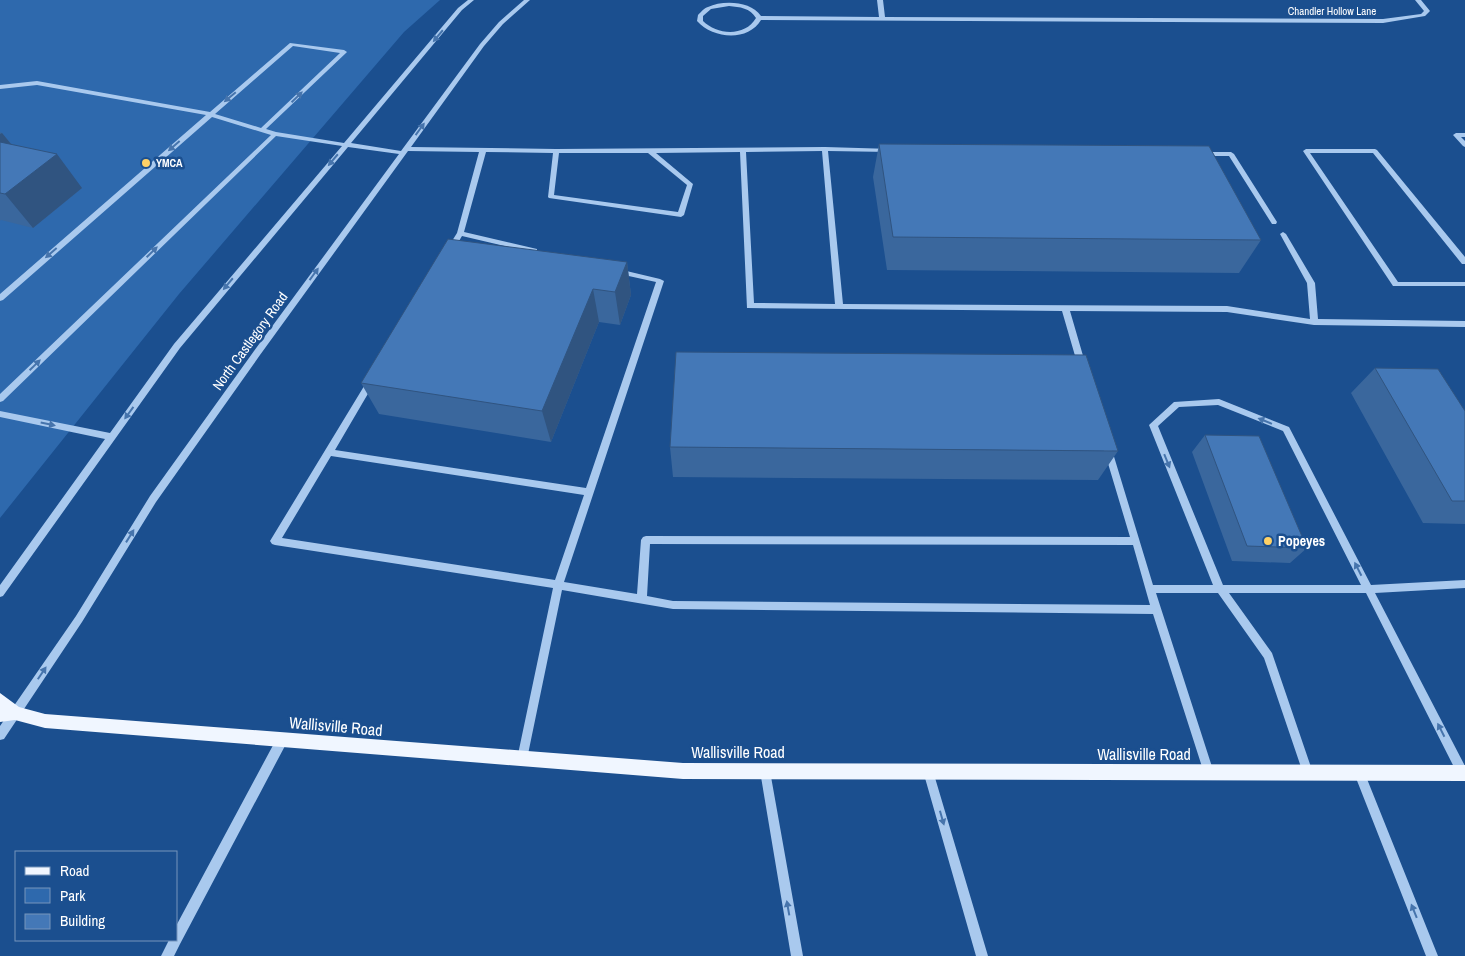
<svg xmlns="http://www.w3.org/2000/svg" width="1465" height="956" font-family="'Archivo Narrow',sans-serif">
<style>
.green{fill:#2e69ad}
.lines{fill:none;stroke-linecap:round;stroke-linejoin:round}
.minor{fill:#a9c9ee;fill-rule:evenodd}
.major{fill:#f0f6ff;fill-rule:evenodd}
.wall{fill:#3a679d}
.shaded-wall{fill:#305480}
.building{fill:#4478b7;stroke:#305480}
.oneway{fill:#4674ac}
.poi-dot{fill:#ffd166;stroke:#1b4f8f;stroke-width:2}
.labels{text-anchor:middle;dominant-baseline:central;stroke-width:5;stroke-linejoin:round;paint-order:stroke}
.far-street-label{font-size:11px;fill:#fff;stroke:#1b4f8f}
.far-poi-label{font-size:11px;font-weight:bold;fill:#fff;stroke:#1b4f8f;text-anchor:start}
.street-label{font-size:14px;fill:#fff;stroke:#1b4f8f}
.poi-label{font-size:14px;font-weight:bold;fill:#fff;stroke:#1b4f8f;text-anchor:start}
.near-street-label{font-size:16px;fill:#fff;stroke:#1b4f8f}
</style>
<rect width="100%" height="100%" fill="#1b4f8f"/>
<path class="green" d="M0,0H440L404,32L179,294L0,518Z"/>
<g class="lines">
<path class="minor" d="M468,0H474L462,10L351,143L401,151L480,44L499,22L524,0H530L503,24L484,46L411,147L556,149L825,147L892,149V151L890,152L828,151L843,304L1227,306L1310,319L1307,283L1280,234L1283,232L1286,234L1315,283L1318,319L1465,321V327L1314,325L1227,312L1070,311L1086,366L1082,369L1078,366L1062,311L747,308L740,152L656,153L693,184L684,215L681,217L549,198L548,197L553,153L486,152L464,232L537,249V253H535L462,236L453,251H449L447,249L457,233L479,152L408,151L260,355L156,502L82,622L4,739L0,740V726L76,616L150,496L254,351L399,154L348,147L180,348L3,596L0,597V585L105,439L0,417V411L110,433L174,344L342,146L276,136L3,401L0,402V394L271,135L212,117L3,300L0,301V294L206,115L37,85L0,89V85L37,81L210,112L290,43L344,50L347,52L346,53L266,129L276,132L344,143L458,8ZM293,46L340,53L261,128L215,114ZM822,151L835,304L754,303L746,152ZM559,153H648L687,185L678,212L554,195Z
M877,0H883L885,17L1383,19L1421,14L1424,11L1415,0H1421L1430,11L1425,16L1383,23L761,20C748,42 713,39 697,21L698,15C701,12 704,8 708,7C723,0 751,1 761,16L879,17ZM729,6C740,7 750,8 756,18C745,37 717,35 703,21V16L711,9Z
M1456,133H1465V137H1461L1465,141V147L1463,146L1453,135Z
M1375,149L1377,150L1465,257V264H1462L1373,153H1310L1398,282H1465V286H1393L1303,151L1306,149Z
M1231,152L1234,154L1277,222L1276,224H1272L1229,156H1203L1200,154L1203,152Z
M615,269H618L660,279L664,281L564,582L637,594L641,540L643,537L646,536L1130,537L1104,450L1105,448H1111L1112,450L1153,585H1213L1149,425L1174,402L1219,399L1289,427L1371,585L1465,580V588L1375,593L1465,766V778L1459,777L1366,593H1229L1272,653L1313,773L1312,777L1308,778L1304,777L1303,773L1264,658L1218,593H1156L1214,773L1213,777L1209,778L1205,777L1204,773L1153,614L673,609L562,590L527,759L526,763L522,764L518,763L517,759L553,588L275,545L272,544L270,541L369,378L372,377L376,380L335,450L586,488L656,282L615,273ZM1218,405L1283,431L1361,585H1223L1158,426L1179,407ZM331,456L584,495L555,580L282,538ZM650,544L1133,545L1150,605L673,601L647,596Z
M282,735L286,736L287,740L286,744L180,944L174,956H161L169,940H176V926L278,736Z
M765,766L769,767L770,771L803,956H791L760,771L761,767Z
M928,766L932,767L933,771L988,956H976L923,771L924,767Z
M1359,768L1363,769L1438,956H1426L1354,773L1355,769Z"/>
<path class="major" d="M0,693L19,707L45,714L683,763L1465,765V781L683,779L45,728L15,720L0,722Z"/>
</g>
<path class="wall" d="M0,132L2,133L12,145L82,188L33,228L1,220L0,221Z
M879,144L1261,240L1239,273L887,270L873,177Z
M627,262L631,295L620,325L599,322L551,442L379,414L361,383Z
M1375,368L1465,411V524L1423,523L1351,393Z
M1205,435L1307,548L1290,563L1232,561L1192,452Z
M670,447L1118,451L1098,480L673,477Z"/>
<path class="shaded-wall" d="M2,133L29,166L0,152V134Z
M57,154L82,188L33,228L5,194Z
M627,262L631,295L620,325L615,292Z
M593,289L599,322L551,442L542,411Z"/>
<path class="building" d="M0,142L57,154L5,194L0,193Z
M879,144L1209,146L1261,240L893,237Z
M448,239L627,262L615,292L593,289L542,411L361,383Z
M676,352L1086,355L1118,451L670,447Z
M1375,368L1438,369L1465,411V501H1452Z
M1205,435L1259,436L1307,548L1247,546Z"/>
<defs><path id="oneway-solid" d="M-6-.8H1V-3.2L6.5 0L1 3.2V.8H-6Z" transform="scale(1.25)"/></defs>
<g class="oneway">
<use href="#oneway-solid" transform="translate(438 36) rotate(130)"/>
<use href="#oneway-solid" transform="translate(230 97) rotate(140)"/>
<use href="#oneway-solid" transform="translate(297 97) rotate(-44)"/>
<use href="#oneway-solid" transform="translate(420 129) rotate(-54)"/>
<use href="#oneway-solid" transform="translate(174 146) rotate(139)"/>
<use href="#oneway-solid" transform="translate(333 160) rotate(130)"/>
<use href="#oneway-solid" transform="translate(152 252) rotate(-44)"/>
<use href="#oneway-solid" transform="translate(51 253) rotate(139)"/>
<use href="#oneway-solid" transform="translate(314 274) rotate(-54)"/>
<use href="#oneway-solid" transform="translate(228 284) rotate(130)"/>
<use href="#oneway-solid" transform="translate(35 365) rotate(-44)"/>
<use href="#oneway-solid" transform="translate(129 413) rotate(126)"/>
<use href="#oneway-solid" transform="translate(1265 421) rotate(-158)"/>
<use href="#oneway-solid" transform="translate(48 424) rotate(12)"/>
<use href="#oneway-solid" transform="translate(1167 461) rotate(68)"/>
<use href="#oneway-solid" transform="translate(130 536) rotate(-58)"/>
<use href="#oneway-solid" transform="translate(1358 569) rotate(-117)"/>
<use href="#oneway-solid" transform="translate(42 673) rotate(-56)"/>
<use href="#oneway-solid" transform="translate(1441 730) rotate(-117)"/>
<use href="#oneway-solid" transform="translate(942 818) rotate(74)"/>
<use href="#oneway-solid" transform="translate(788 908) rotate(-100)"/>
<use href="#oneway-solid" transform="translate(1414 911) rotate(-112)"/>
</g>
<g class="poi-dot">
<circle cx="146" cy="163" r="5"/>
<circle cx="1268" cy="541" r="5"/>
</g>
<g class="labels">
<g class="far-street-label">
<text x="1332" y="11">Chandler Hollow Lane</text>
</g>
<g class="far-poi-label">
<text x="156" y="163">YMCA</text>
</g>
<g class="street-label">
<text transform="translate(250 341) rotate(-54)">North Castlegory Road</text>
</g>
<g class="poi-label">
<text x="1278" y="541">Popeyes</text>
</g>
<g class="near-street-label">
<text transform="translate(336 726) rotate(5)">Wallisville Road</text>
<text x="738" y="752">Wallisville Road</text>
<text x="1144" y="754">Wallisville Road</text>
</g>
</g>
<rect x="15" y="851" width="162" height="90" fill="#1b4f8f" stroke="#7695bc"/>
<rect x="25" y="867" width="25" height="8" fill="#f0f6ff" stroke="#7695bc"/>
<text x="60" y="876" font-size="15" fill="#ffffff">Road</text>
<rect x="25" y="888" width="25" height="15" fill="#2e69ad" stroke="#7695bc"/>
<text x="60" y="901" font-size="15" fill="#ffffff">Park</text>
<rect x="25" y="914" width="25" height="15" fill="#4478b7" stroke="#7695bc"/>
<text x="60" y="926" font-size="15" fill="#ffffff">Building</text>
</svg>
